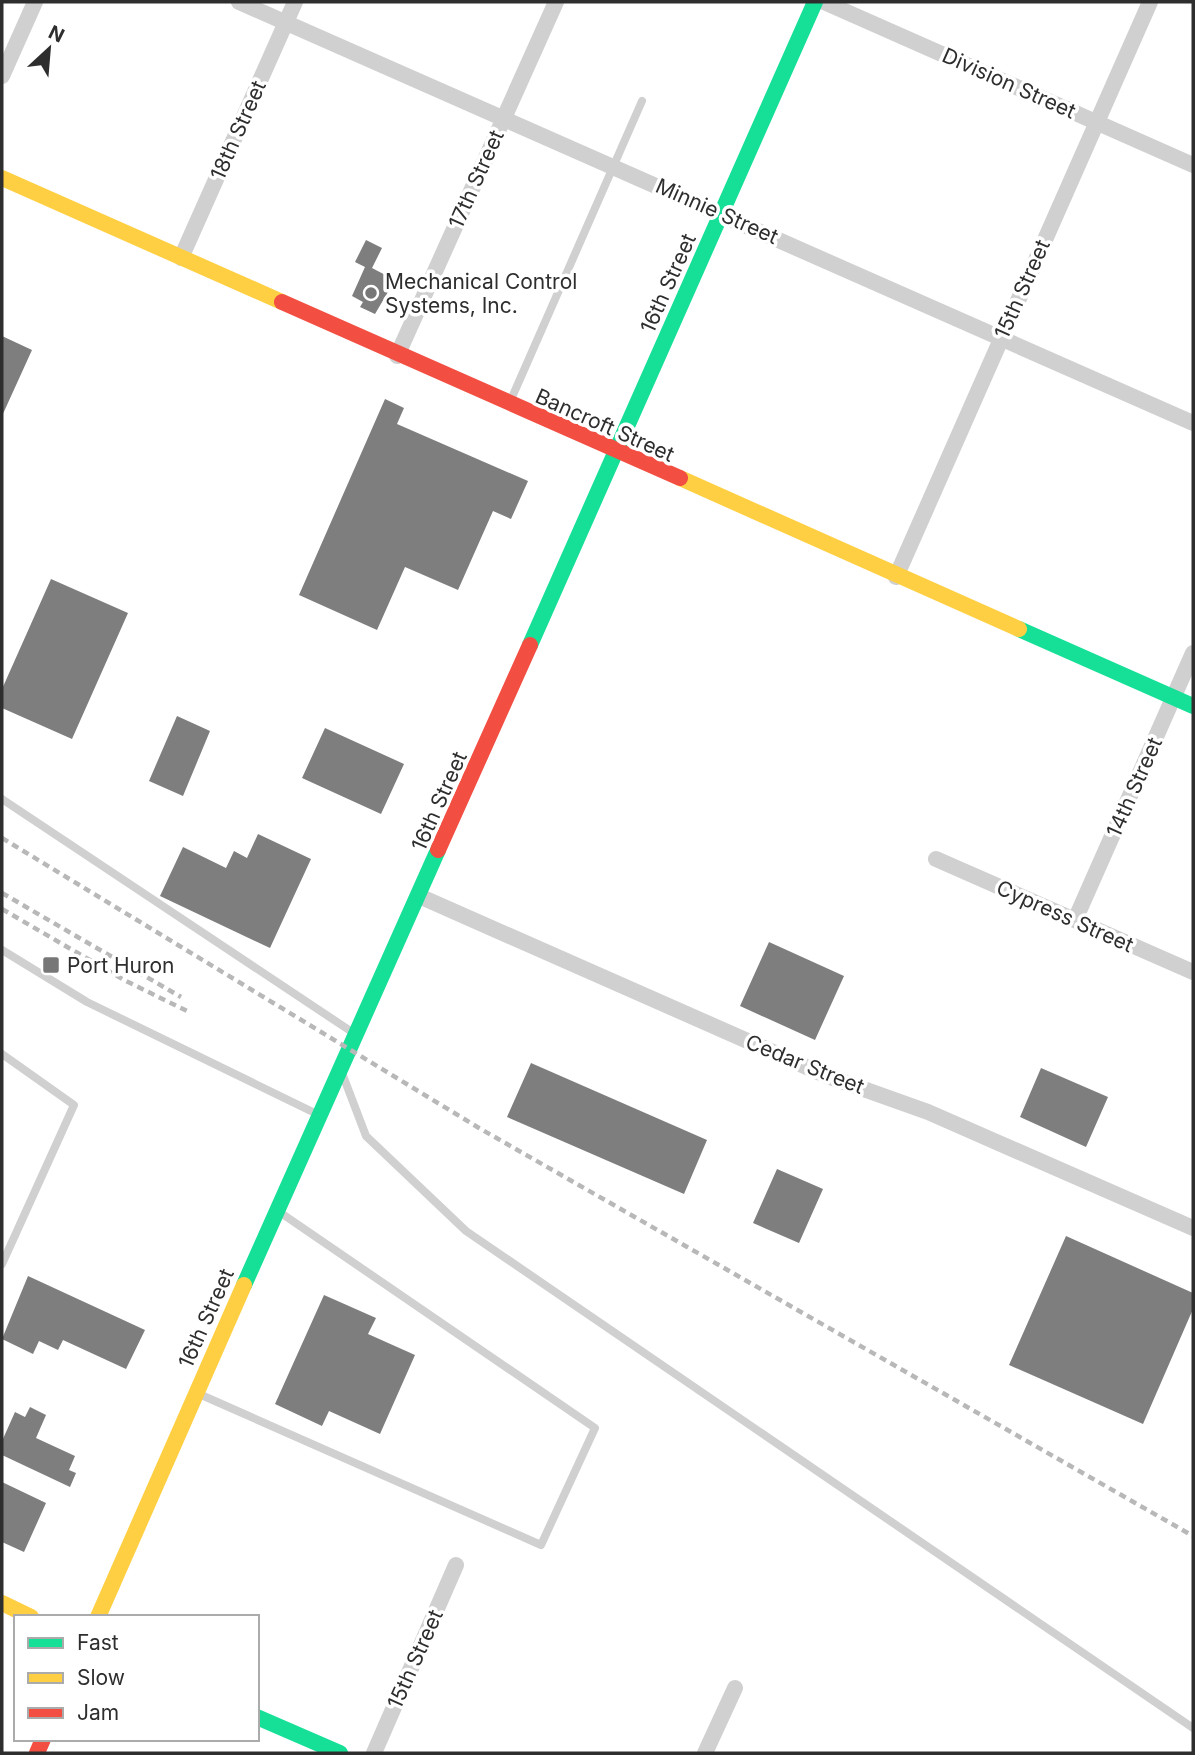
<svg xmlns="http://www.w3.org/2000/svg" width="1195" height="1755" font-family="Inter,sans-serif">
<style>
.building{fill:#7e7e7e}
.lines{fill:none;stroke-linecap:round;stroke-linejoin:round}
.lane{stroke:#d0d0d0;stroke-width:8}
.street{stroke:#d0d0d0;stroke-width:16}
.fast{stroke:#16e098;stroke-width:16}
.slow{stroke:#ffcf43;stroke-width:16}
.jam{stroke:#f24e42;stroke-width:16}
.rail{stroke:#b8b8b8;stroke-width:4.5;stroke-dasharray:7 5;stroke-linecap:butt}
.poi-dot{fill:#777;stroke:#fff;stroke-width:2.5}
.labels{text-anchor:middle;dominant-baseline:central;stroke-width:7;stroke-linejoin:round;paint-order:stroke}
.street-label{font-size:21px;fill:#2e2e2e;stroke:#fff}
.poi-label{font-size:21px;fill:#2e2e2e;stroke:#fff;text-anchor:start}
</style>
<rect width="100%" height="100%" fill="#fff"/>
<path class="building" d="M366,240L382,248L372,268L395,280L375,314L360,307L363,302L352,296L365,267L355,262Z
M2,336L32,350L2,416Z
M385,399L404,408L397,424L528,481L511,519L493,511L458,590L405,567L377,630L299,595Z
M51,579L128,613L72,739L2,708V689Z
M177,716L210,731L183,796L149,781Z
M325,728L404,764L381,814L302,778Z
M258,834L311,859L270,948L160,896L183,847L226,868L234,851L247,858Z
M769,942L844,976L815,1040L740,1006Z
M531,1063L707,1140L684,1194L507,1117Z
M1041,1068L1108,1097L1086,1147L1020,1117Z
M777,1169L823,1189L799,1243L753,1223Z
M1066,1236L1193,1293V1309L1143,1424L1009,1365Z
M28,1276L145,1330L126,1369L63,1340L58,1350L39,1341L33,1354L2,1339Z
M324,1295L376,1318L368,1334L415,1355L380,1434L329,1411L322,1426L275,1404Z
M30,1407L46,1415L36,1438L75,1456L69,1470L76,1473L70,1487L2,1455V1441L15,1412L25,1417Z
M2,1482L46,1503L24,1552L2,1542Z"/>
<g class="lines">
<path class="lane" d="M510,402L642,101
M2,799L355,1034
M2,950L87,1002L319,1115
M2,1054L74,1105L2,1264
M342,1073L366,1136L466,1231L1193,1728
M199,1394L541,1545L595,1428L278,1211"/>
<path class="street" d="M239,2L1193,423
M824,2L1193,165
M2,76L35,2
M181,258L295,2
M397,356L556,2
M896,577L1150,2
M936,859L1193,972
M419,896L827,1076L928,1112L1193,1228
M1075,920L1193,653
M374,1753L456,1565
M705,1753L735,1688"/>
<path class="fast" d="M1019,629L1193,706
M530,645L815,2
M244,1285L438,850
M257,1717L340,1753"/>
<path class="slow" d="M2,178L282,302
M680,478L1019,629
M2,1603L31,1617
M98,1617L244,1285"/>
<path class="jam" d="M282,302L680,478
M438,850L530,645
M37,1753L43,1739"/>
<path class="rail" d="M2,838L479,1128L1193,1536
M2,893L181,997
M2,909L124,980L187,1011"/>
</g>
<g class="poi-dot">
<circle cx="371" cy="293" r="7"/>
<rect x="42" y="956" width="18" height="18" rx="3.5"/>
</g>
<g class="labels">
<g class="street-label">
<text transform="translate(1009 83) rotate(24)">Division Street</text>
<text transform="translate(238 130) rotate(-66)">18th Street</text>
<text transform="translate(476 179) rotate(-66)">17th Street</text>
<text transform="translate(717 211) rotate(24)">Minnie Street</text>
<text transform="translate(668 283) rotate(-66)">16th Street</text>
<text transform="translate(1022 289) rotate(-66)">15th Street</text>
<text transform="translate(605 425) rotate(24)">Bancroft Street</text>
<text transform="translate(1134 787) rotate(-66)">14th Street</text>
<text transform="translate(439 801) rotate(-66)">16th Street</text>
<text transform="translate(1065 916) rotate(24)">Cypress Street</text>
<text transform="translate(805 1064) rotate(22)">Cedar Street</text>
<text transform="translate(206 1318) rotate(-66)">16th Street</text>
<text transform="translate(415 1659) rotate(-66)">15th Street</text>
</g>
<g class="poi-label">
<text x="385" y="281">Mechanical Control<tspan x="385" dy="24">Systems, Inc.</tspan></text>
<text x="67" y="965">Port Huron</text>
</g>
</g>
<rect width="1195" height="1755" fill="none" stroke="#2e2e2e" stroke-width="7"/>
<rect x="14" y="1615" width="245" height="126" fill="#ffffff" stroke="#ababab" stroke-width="2"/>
<rect x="28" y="1638" width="35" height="10" fill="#16e098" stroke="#ababab" stroke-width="2"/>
<text x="77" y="1650" font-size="21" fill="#2e2e2e">Fast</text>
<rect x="28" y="1673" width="35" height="10" fill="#ffcf43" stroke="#ababab" stroke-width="2"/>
<text x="77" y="1685" font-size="21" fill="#2e2e2e">Slow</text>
<rect x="28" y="1708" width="35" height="10" fill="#f24e42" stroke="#ababab" stroke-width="2"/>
<text x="77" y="1720" font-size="21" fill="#2e2e2e">Jam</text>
<g transform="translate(49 49) rotate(26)" stroke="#ffffff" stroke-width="5" paint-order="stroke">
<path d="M0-5L12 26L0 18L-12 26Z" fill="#2e2e2e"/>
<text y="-10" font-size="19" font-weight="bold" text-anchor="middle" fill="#2e2e2e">N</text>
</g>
</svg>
